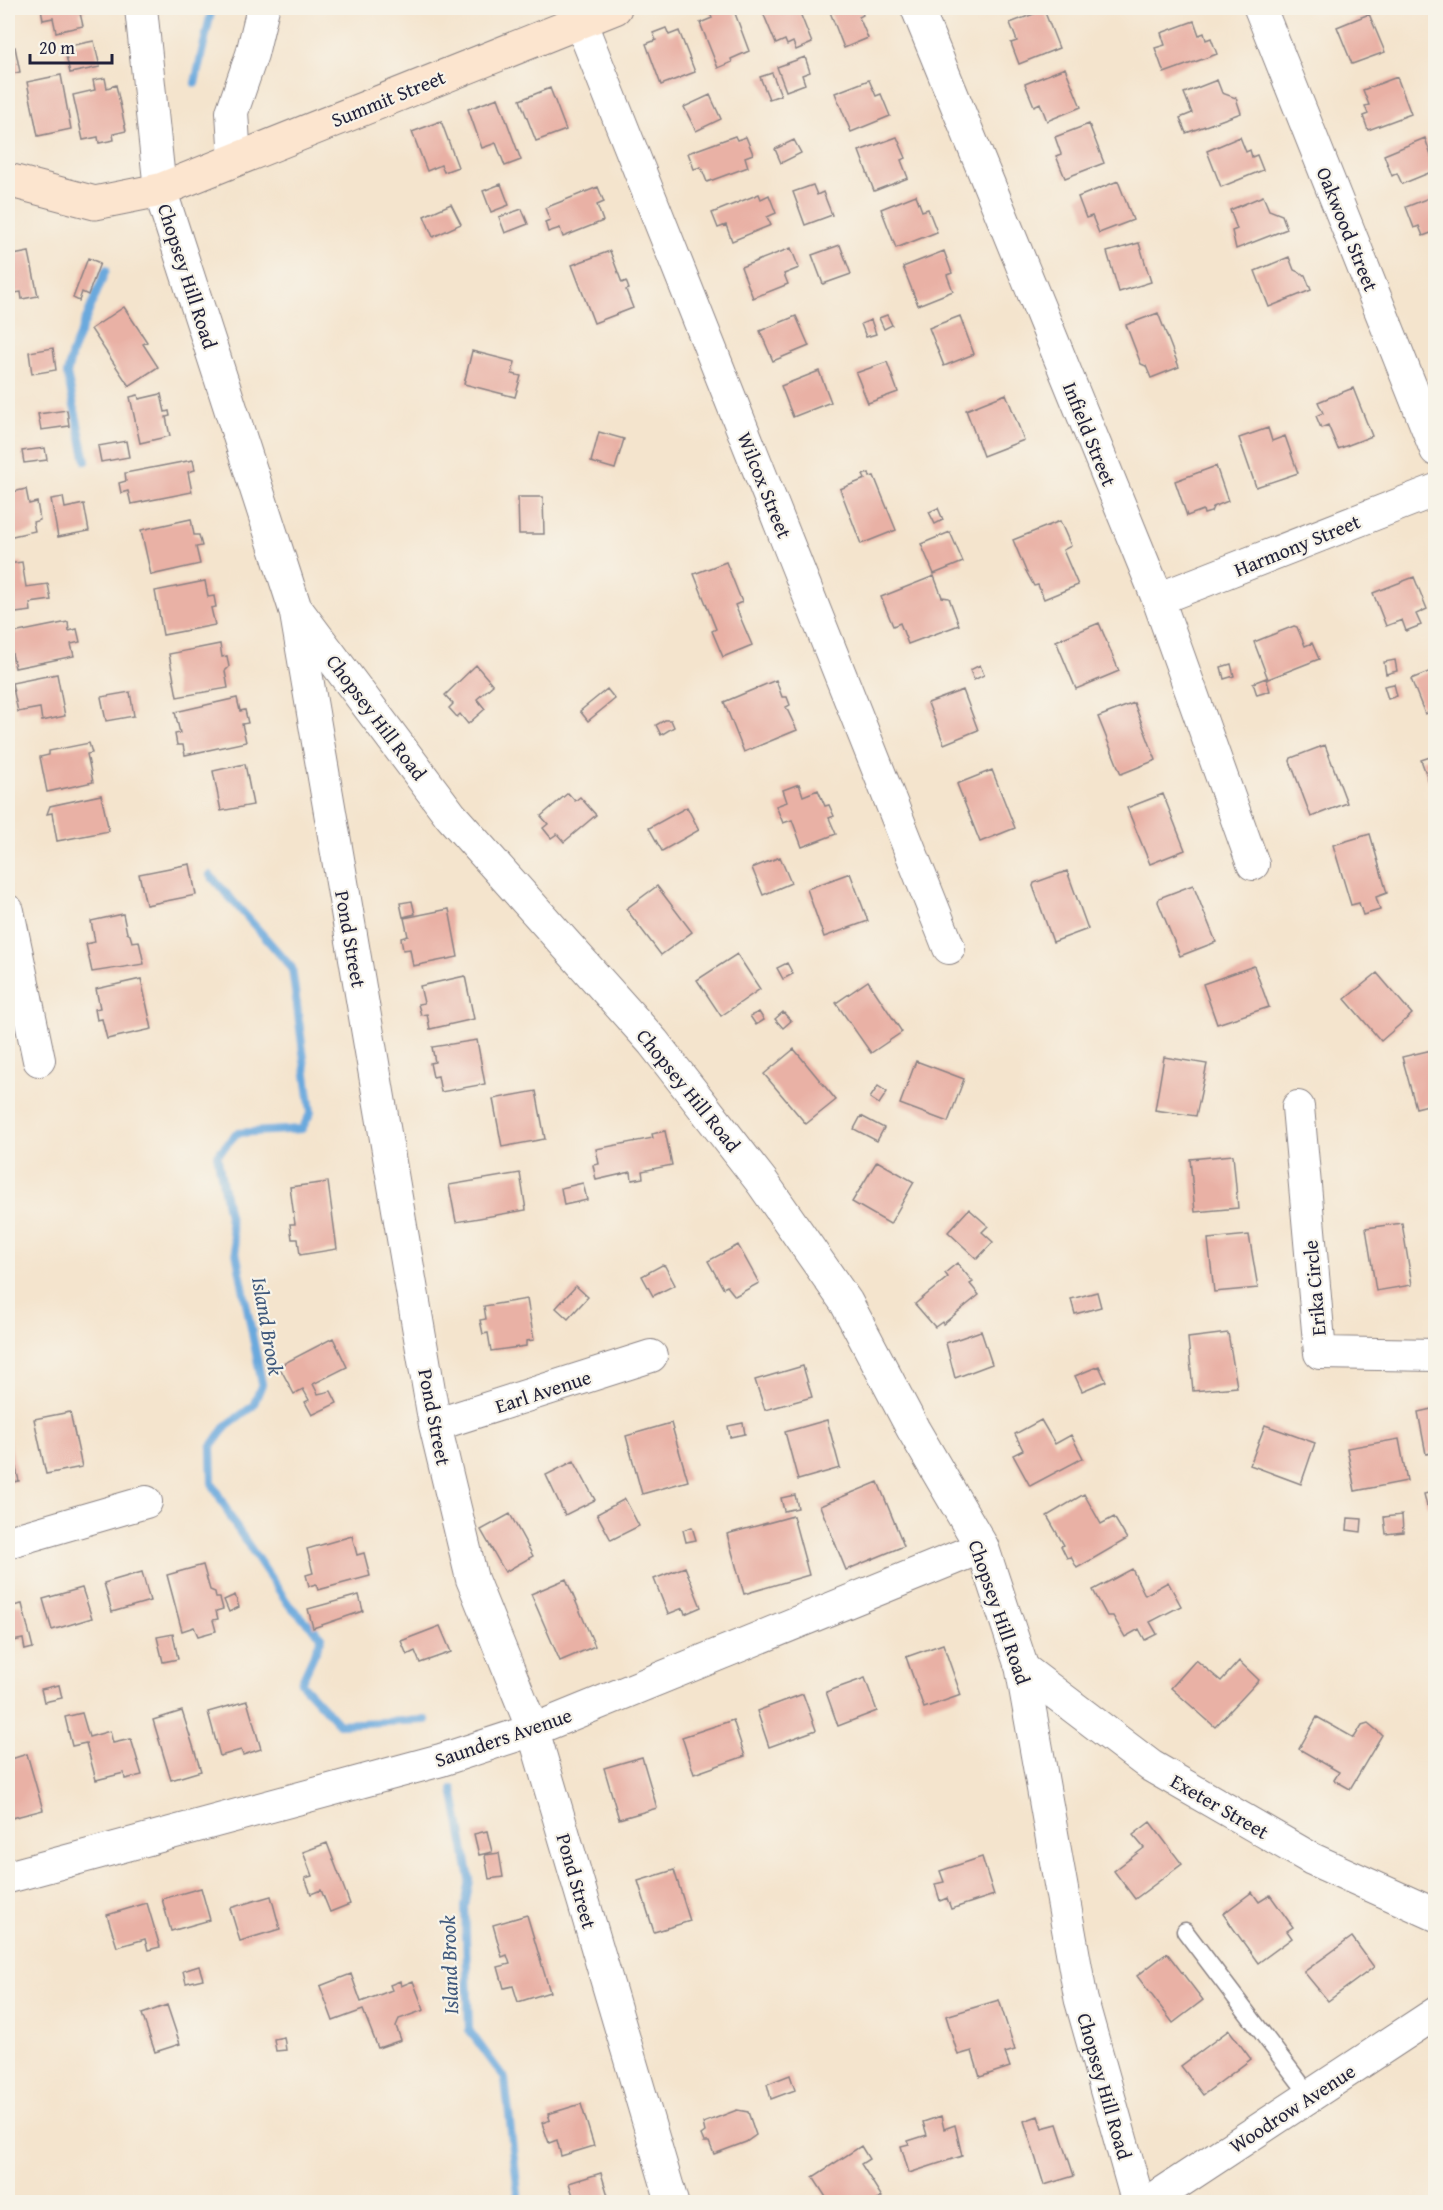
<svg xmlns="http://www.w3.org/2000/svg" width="1443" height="2210" font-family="'Gentium Book Plus',serif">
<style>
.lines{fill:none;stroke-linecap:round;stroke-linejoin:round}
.stream{stroke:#6aa9dd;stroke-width:8}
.building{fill:#e9b1a5}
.service-casing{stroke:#8b8384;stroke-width:19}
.minor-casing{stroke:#8b8384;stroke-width:34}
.tertiary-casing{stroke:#8b8384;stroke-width:35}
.secondary-casing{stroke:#8b8384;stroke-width:35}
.service{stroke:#fff;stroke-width:16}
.minor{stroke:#fff;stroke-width:32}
.tertiary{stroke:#fff;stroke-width:33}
.secondary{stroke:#fce5cf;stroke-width:33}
.labels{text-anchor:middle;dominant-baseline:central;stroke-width:4.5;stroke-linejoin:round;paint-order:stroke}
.street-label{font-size:20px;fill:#22223b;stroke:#f7f3e8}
.water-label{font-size:21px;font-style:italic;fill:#3f587c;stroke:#f7f3e8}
</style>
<rect width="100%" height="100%" fill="#f7f3e8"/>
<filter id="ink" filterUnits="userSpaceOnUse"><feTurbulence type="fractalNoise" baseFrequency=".0167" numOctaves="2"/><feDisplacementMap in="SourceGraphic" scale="12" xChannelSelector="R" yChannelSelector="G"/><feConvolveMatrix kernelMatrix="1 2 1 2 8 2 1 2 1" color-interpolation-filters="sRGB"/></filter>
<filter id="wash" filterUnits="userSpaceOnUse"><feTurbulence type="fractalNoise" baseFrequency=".008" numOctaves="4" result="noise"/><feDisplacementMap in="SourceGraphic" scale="24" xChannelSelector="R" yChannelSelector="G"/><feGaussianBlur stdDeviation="1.35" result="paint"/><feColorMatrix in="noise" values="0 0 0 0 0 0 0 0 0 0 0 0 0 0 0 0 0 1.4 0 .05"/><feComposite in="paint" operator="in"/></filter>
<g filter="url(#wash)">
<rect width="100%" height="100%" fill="#f4e4cd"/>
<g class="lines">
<path class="stream" d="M195,83L212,8
M86,461L67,374L72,353L106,270
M210,875L292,968L311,1112L302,1129L237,1133L217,1155L262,1384L253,1406L227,1425L211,1447L212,1483L235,1525L289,1605L322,1637L301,1683L339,1724L426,1720
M453,1789L470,1880L465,1906L469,2030L505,2079L519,2202"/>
</g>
<g id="blocks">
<path class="building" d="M41,8H84L85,12L80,13L83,26L56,32L53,18L43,20Z
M711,8H733L749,51L731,59L732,62L718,68L700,23L712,18L708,9Z
M761,8H798L812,43L796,50L793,42L787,45L785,40L776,44Z
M834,8H860L863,15L859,17L868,38L844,48L830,12L835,10Z
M1044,10L1059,48L1019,64L1011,43L1017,41L1010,23Z
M1369,14L1385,52L1352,64L1337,27Z
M1194,21L1199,35L1204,33L1206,40L1211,38L1217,54L1164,73L1155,48L1165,45L1161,33Z
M666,28L669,35L679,31L695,72L661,85L646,44L656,40L653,33Z
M94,41L100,67L70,73L64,47Z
M15,47L20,72L8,75V49Z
M805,57L810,72L802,75L805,84L786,91L777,67Z
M1065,68L1081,107L1047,121L1040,103L1034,106L1025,84Z
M772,73L781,95L769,99L760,77Z
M61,75L71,129L38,136L27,82Z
M1397,77L1411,114L1368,130L1363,116L1368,114L1365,106L1369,105L1363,90Z
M105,78L107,88L116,85L126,131L113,134L114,140L99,143L98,137L83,140L73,95L95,90L93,80Z
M869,80L876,96L881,94L890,116L851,132L835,93Z
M1217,80L1222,93L1236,98L1241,113L1186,133L1180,118L1192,113L1184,93Z
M550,88L566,130L536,141L520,100Z
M710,95L721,119L696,131L684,107Z
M498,98L521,160L505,166L496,143L482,148L468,109Z
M441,121L458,167L444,172L441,165L427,171L412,132Z
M1089,124L1104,163L1065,178L1056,156L1061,154L1055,137Z
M735,136L737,140L746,137L753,154L745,157L748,167L707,182L701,167L694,169L688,153Z
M897,137L906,158L901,160L908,178L874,191L859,151Z
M1240,137L1246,152L1250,150L1252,157L1257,155L1263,170L1221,187L1207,151Z
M1425,138L1436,170L1402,184L1397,173L1392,176L1384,155Z
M794,140L801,153L781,163L775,149Z
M1118,181L1133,220L1099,233L1092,216L1086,218L1078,197Z
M501,184L509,205L491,212L483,191Z
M813,185L817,195L823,192L832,215L805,225L793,192Z
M598,187L604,202L597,205L603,221L563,237L560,228L548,232L545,222L550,220L545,208Z
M759,194L761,199L769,195L776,213L767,217L771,225L732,241L726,225L718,228L712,213Z
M916,195L922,211L928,209L937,232L896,248L881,209Z
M1436,195V231L1423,236L1419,226L1414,228L1406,207Z
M1263,196L1269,210L1282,215L1287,229L1236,249L1232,231L1237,229L1230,210Z
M451,204L461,224L433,237L424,216Z
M522,209L528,224L505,233L499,217Z
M1139,243L1151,282L1119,292L1107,252Z
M840,245L851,274L823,284L812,255Z
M791,248L799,268L784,274L788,284L753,298L741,267Z
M610,251L622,283L626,281L629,289L626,290L633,308L594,323L572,265Z
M944,251L952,273L947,275L953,291L918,305L903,267Z
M29,252L38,296L22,299L21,292L8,294V256Z
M1289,257L1294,270L1305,275L1311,290L1269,307L1255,271Z
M88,258L100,263L88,295L82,292L79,301L73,298Z
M124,307L147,342L143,344L158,367L129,386L91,329Z
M1158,313L1179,367L1151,378L1146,366L1141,364L1126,325Z
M887,315L892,325L884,329L879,318Z
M796,316L809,346L773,361L760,331Z
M960,316L974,354L944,366L929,328Z
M871,320L876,334L866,337L861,324Z
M53,348L56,370L32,374L29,352Z
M472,351L515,362L512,374L521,376L515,397L464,384Z
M887,362L898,392L868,403L856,373Z
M819,371L831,402L793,417L781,386Z
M1353,388L1372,436L1338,449L1328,425L1321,428L1316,416L1323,413L1318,402Z
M161,394L165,412L169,411L170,416L166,417L170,436L140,443L130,397L138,395L139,399Z
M1006,394L1024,440L983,456L966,410Z
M67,410L69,426L41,430L38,414Z
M1268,428L1272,441L1285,436L1298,473L1256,487L1239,438Z
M599,432L624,439L615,469L591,462Z
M126,441L129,457L101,462L98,446Z
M45,448L47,460L24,463L22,451Z
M193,460L195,470L188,472L192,492L131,504L128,491L121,493L119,483L126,481L125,473Z
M1216,466L1228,501L1213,507L1211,512L1204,514L1203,510L1187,516L1175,481Z
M869,473L870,477L874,476L896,530L861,544L840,489L865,479L863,475Z
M26,489L29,504L37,502L40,520L33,522L35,531L8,537V493Z
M63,497L65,508L84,504L89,531L58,537L51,499Z
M518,497H543L544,534H519Z
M938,508L943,520L935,524L929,512Z
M191,519L194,535H199L202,546L196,547L200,564L151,575L141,530Z
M1060,521L1071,546L1063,550L1078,585L1044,599L1038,585L1034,586L1026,571L1013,540Z
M950,532L963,562L934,574L921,544Z
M22,562L26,587L48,584L51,600L30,603L31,611L8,614V564Z
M726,562L742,602L735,605L752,645L723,657L712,631L716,629L694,574Z
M934,576L942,597L949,598L959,625L908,644L900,623L893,626L881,597Z
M1414,577L1427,609L1416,614L1421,625L1406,631L1402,620L1386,626L1373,593Z
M205,581L208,597L214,596L216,607L211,608L215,625L163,635L155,591Z
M68,622L69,631L77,629L80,642L71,644L74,656L15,668L8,634Z
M1099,623L1119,671L1076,689L1056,641Z
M1294,626L1297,627L1305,646L1312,643L1319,659L1268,679L1254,642Z
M220,644L222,657L227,656L229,667L225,671L228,688L177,697L169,654Z
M1395,660L1397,671L1386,674L1384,662Z
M1231,664L1234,676L1224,679L1221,667Z
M476,665L493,685L477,699L485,709L468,724L460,714L457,717L449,708L453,704L445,695Z
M980,665L984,675L974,680L970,670Z
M1436,669V710L1425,714L1411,679Z
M57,674L65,716L42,721L40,708L18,712L12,683Z
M1266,678L1270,691L1257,695L1253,683Z
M776,680L782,697H787L790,705L786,707L797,730L744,752L724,702Z
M1394,684L1397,696L1388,699L1384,686Z
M607,689L615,699L588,721L580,711Z
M963,690L978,730L944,744L928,703Z
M130,692L134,716L106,721L101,697Z
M237,698L240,711L245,710L248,723L242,724L246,742L185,755L183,745H177L175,734L180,733L175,712Z
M1134,703L1156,760L1121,774L1098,717Z
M665,720H671L674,727L661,735L656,725Z
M89,743L92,753L87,754L93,782L47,792L40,757L49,755V751Z
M1325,745L1347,803L1311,817L1290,761L1291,758Z
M1436,755V798H1435L1421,760Z
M245,764L253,805L221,811L213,771Z
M992,770L1015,828L980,842L957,784Z
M799,784L803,796L818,790L825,806L829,805L834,816L829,818L836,834L802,847L792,820L783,823L776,806L787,802L783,790Z
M568,793L575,801L580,797L596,815L564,842L557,834L551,838L543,828L548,824L541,816Z
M1163,794L1185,850L1150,864L1127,808Z
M101,795L109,831L57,841L52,813L47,814L50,806Z
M687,807L699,830L662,851L649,828Z
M1370,834L1387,893L1376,897L1380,910L1363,915L1359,903L1351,905L1333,845Z
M780,857L791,883L763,895L752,868Z
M190,864L196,895L146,905L139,874Z
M1067,871L1088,929L1053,942L1033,886L1034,883Z
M850,873L868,921L824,937L807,889Z
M1193,885L1216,942L1180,956L1158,902L1159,898Z
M657,886L692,932L661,955L626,909Z
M412,901L415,914L403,917L400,903Z
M449,909L458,957L413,966L410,949L403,950L401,938L408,936L404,918Z
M123,914L127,933L130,935L132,942L139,941L144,964L92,972L86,944L95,942L91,921Z
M737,954L760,989L721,1016L697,980Z
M787,963L793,974L783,979L777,968Z
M1254,966L1269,1007L1217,1024L1203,984Z
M1377,973L1412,1014L1381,1041L1345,999Z
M465,976L474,1019L430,1029L427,1014L421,1015L418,1004L424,1003L420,986Z
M141,979L152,1029L107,1039L102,1019L97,1020L95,1009L100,1008L96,989Z
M868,981L902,1032L871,1053L836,1003Z
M759,1012L764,1020L756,1025L750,1016Z
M783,1012L791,1021L783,1028L775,1019Z
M477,1040L485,1084L441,1092L438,1076L433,1077L430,1063L435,1062L432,1047Z
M794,1049L836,1100L806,1124L764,1074Z
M1436,1049V1103L1416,1108L1402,1057Z
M1164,1057L1207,1064L1196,1116L1155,1110Z
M916,1061L964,1079L948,1122L900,1104Z
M878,1086L887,1092L879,1104L870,1098Z
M536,1091L545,1139L502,1147L493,1099Z
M861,1116L884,1128L877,1141L854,1129Z
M665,1131L672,1165L642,1171L643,1178L632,1180L631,1172L596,1180L593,1165L599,1164L596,1149L653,1138L652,1134Z
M1233,1155L1238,1208L1195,1212L1190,1159Z
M877,1161L914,1182L890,1224L852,1202Z
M520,1173L526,1210L456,1222L449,1185Z
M328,1182L337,1249L300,1255L298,1239H292L290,1224H295L290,1187Z
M583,1183L587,1200L564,1205L561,1188Z
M969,1209L988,1226L982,1232L993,1242L977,1259L948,1232Z
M1402,1223L1412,1285L1376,1291L1366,1228Z
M1249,1235L1258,1288L1214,1292L1208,1239Z
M738,1245L759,1283L735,1296L727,1286L723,1288L708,1261Z
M957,1263L973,1282L970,1284L979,1295L943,1324L942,1322L935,1327L915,1304L948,1277L945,1273Z
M662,1265L665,1266L675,1285L653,1296L642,1276Z
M576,1286L588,1297L568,1319L556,1308Z
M1097,1292L1101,1307L1075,1314L1071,1299Z
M527,1299L534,1340L526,1341V1346L491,1351L488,1333L483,1334L480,1320L486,1319L484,1306Z
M981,1331L992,1364L955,1378L946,1343Z
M1228,1333L1237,1387L1193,1391L1188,1338Z
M333,1338L347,1367L313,1384L318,1394L331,1391L337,1403L312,1415L305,1402L309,1400L303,1389L294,1394L279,1366Z
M803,1366L812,1397L765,1410L755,1380Z
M1099,1366L1106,1381L1082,1391L1075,1376Z
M1436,1408V1452L1426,1454L1418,1412Z
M70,1412L82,1467L46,1474L34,1419Z
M827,1420L840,1468L798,1480L785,1432Z
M1041,1420L1055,1444L1071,1435L1083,1458L1030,1486L1013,1455L1023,1450L1015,1434Z
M671,1423L688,1481L642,1494L626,1436Z
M743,1423L745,1434L730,1437L728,1426Z
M1265,1425L1315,1443L1301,1484L1250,1465Z
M8,1435L19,1481L8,1483Z
M1399,1439L1407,1481L1355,1491L1347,1448Z
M574,1461L595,1500L565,1515L546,1475Z
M878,1482L904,1546L846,1570L820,1506Z
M1436,1491V1504L1427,1506L1424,1494Z
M1084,1494L1101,1524L1114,1517L1127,1539L1077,1568L1071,1557L1067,1558L1061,1546L1064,1545L1047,1516Z
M795,1495L798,1508L784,1511L781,1498Z
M625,1499L639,1526L611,1540L597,1514Z
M510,1514L533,1556L505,1572L481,1530Z
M1402,1515L1403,1532L1386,1534L1384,1517Z
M793,1516L809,1575L744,1594L727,1534Z
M1348,1518L1362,1519L1361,1532L1347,1530Z
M692,1527L696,1540L686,1542L683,1530Z
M352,1536L357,1555L364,1553L370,1576L318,1590L316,1584L309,1586L306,1575L313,1573L307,1549Z
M203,1565L210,1590L215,1592L216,1598H220L223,1609L216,1611L218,1619L213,1620L216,1631L198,1636L194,1627L182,1631L167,1575Z
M685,1567L701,1607L685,1614L683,1608L668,1614L654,1579Z
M1132,1569L1145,1595L1168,1582L1181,1606L1150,1622L1157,1634L1145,1640L1139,1629L1125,1637L1113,1616H1107L1093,1590Z
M142,1572L150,1601L112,1612L104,1583Z
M566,1579L595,1646L560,1661L531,1594Z
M82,1588L92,1618L52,1630L43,1599Z
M235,1595L239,1607L229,1612L224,1600Z
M359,1595L363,1611L313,1628L308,1609Z
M22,1604L33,1648L25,1650L23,1639L8,1642V1607Z
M440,1626L451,1652L420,1663L415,1651L407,1655L401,1641Z
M173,1634L178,1659L163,1662L157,1637Z
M943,1644L961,1695L924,1708L906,1657Z
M1196,1660L1221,1681L1239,1661L1259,1680L1215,1727L1171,1688Z
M865,1678L877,1711L838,1726L826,1692Z
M59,1685L62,1698L44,1702L41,1689Z
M803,1694L816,1730L769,1747L757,1711Z
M247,1701L261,1749L243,1755L241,1750L220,1756L208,1712Z
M182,1711L201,1771L171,1780L153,1720Z
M82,1713L89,1737L110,1731L113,1743L131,1739L142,1775L125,1779L124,1773L96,1780L86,1743L72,1746L65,1717Z
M1317,1717L1354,1738L1362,1725L1368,1723L1382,1735L1350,1789L1334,1780L1339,1772L1299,1749Z
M733,1720L745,1756L694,1774L682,1737Z
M27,1754L43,1810L8,1819V1760Z
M642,1757L657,1808L619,1819L604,1768Z
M1150,1822L1182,1864L1135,1899L1114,1871L1144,1848L1133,1835Z
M487,1831L492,1852L479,1855L474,1834Z
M327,1843L350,1904L330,1912L321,1890L311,1894L305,1878L312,1876L303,1852Z
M499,1853L503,1877L489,1879L485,1855Z
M982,1857L994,1895L951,1909L947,1898L940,1901L935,1884L944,1882L940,1871Z
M674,1870L690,1921L654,1932L638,1881Z
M201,1888L210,1920L171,1931L162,1899Z
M1252,1892L1259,1902L1270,1895L1293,1927L1287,1931L1292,1938L1258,1963L1223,1914Z
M271,1896L280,1929L240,1941L230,1908Z
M147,1903L160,1947L148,1950L145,1939L117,1947L107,1915Z
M527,1915L550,1992L518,2002L513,1986L504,1988L498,1967L510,1964L507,1955L502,1957L493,1925Z
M1352,1937L1374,1967L1328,2001L1304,1972Z
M1167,1953L1203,2000L1173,2023L1137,1976Z
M199,1966L203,1979L186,1983L183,1971Z
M351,1974L361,2002L392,1990L390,1985L400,1981L401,1986L413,1981L424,2010L399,2019L396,2026L401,2040L378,2048L363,2010L333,2021L320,1986Z
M999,2000L1015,2050L1005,2053L1010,2067L980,2077L972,2051L958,2055L946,2016Z
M167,2005L180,2044L155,2052L142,2014Z
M1229,2030L1251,2059L1203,2095L1181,2066Z
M284,2037L286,2050L276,2051L274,2039Z
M790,2075L795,2090L771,2099L767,2084Z
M581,2104L594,2146L561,2156L557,2140L549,2143L542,2123L550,2120L548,2114Z
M737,2110L748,2112L756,2135L746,2142L714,2154L709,2142H704L701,2135L705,2132L703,2123Z
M941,2116L944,2129L955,2125L962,2156L909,2173L901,2146L909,2144L908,2141L927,2135L923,2122Z
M1038,2116L1042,2128L1057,2124L1074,2176L1044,2185L1024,2121Z
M861,2146L869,2159L861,2164L882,2197L874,2202H829L813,2177Z
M601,2173L610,2202H575L569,2183Z"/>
</g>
</g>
<g filter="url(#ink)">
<use href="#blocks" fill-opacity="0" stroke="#8b8384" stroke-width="1.5"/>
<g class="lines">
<defs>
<path id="service" d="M1185,1931L1310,2096"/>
<path id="minor" d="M141,8L160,190
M917,8L1158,599L1253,864
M1260,8L1436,450
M580,21L949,948
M235,160L232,112L252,54L263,8
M1158,599L1436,490
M295,608L435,1425L472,1579L533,1730L672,2202
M8,911L39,1060
M1298,1107L1320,1353L1436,1355
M435,1425L651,1356
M8,1542L146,1502
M1022,1668L1151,1766L1312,1859L1436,1915
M8,1877L441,1760L533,1730L982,1547
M1149,2202L1436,2013"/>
<path id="tertiary" d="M160,190L295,608L451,816L653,1042L762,1182L846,1302L913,1429L982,1547L1022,1668L1081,1999L1138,2202"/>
<path id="secondary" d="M8,180L95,203L160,190L615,8"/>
</defs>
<use href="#service" class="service-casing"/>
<use href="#minor" class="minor-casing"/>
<use href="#tertiary" class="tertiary-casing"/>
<use href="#secondary" class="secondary-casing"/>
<use href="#service" class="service"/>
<use href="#minor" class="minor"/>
<use href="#tertiary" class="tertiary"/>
<use href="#secondary" class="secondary"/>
</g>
</g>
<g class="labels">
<g class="street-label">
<text transform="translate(388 98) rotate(-22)">Summit Street</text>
<text transform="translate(1348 229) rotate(68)">Oakwood Street</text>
<text transform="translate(188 276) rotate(72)">Chopsey Hill Road</text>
<text transform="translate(1090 434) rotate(68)">Infield Street</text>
<text transform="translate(765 485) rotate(68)">Wilcox Street</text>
<text transform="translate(1297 545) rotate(-22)">Harmony Street</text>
<text transform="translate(377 717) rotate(53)">Chopsey Hill Road</text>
<text transform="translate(351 939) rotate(80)">Pond Street</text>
<text transform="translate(689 1090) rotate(51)">Chopsey Hill Road</text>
<text transform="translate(1314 1288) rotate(-95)">Erika Circle</text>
<text transform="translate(543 1391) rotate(-18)">Earl Avenue</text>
<text transform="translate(435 1417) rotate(79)">Pond Street</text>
<text transform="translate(1000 1612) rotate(71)">Chopsey Hill Road</text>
<text transform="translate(503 1737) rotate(-19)">Saunders Avenue</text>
<text transform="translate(1220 1806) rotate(30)">Exeter Street</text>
<text transform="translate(577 1881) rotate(74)">Pond Street</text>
<text transform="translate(1105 2086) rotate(74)">Chopsey Hill Road</text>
<text transform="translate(1292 2108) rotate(-33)">Woodrow Avenue</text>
</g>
<g class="water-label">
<text transform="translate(268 1326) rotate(80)">Island Brook</text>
<text transform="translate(449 1965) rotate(-92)">Island Brook</text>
</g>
</g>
<rect width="1443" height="2210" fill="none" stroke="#f7f3e8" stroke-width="30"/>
<path d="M30 54v9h82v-9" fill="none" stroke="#22223b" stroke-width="3"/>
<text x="39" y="54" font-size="18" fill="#22223b" stroke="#f7f3e8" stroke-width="4.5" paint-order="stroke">20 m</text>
</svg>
